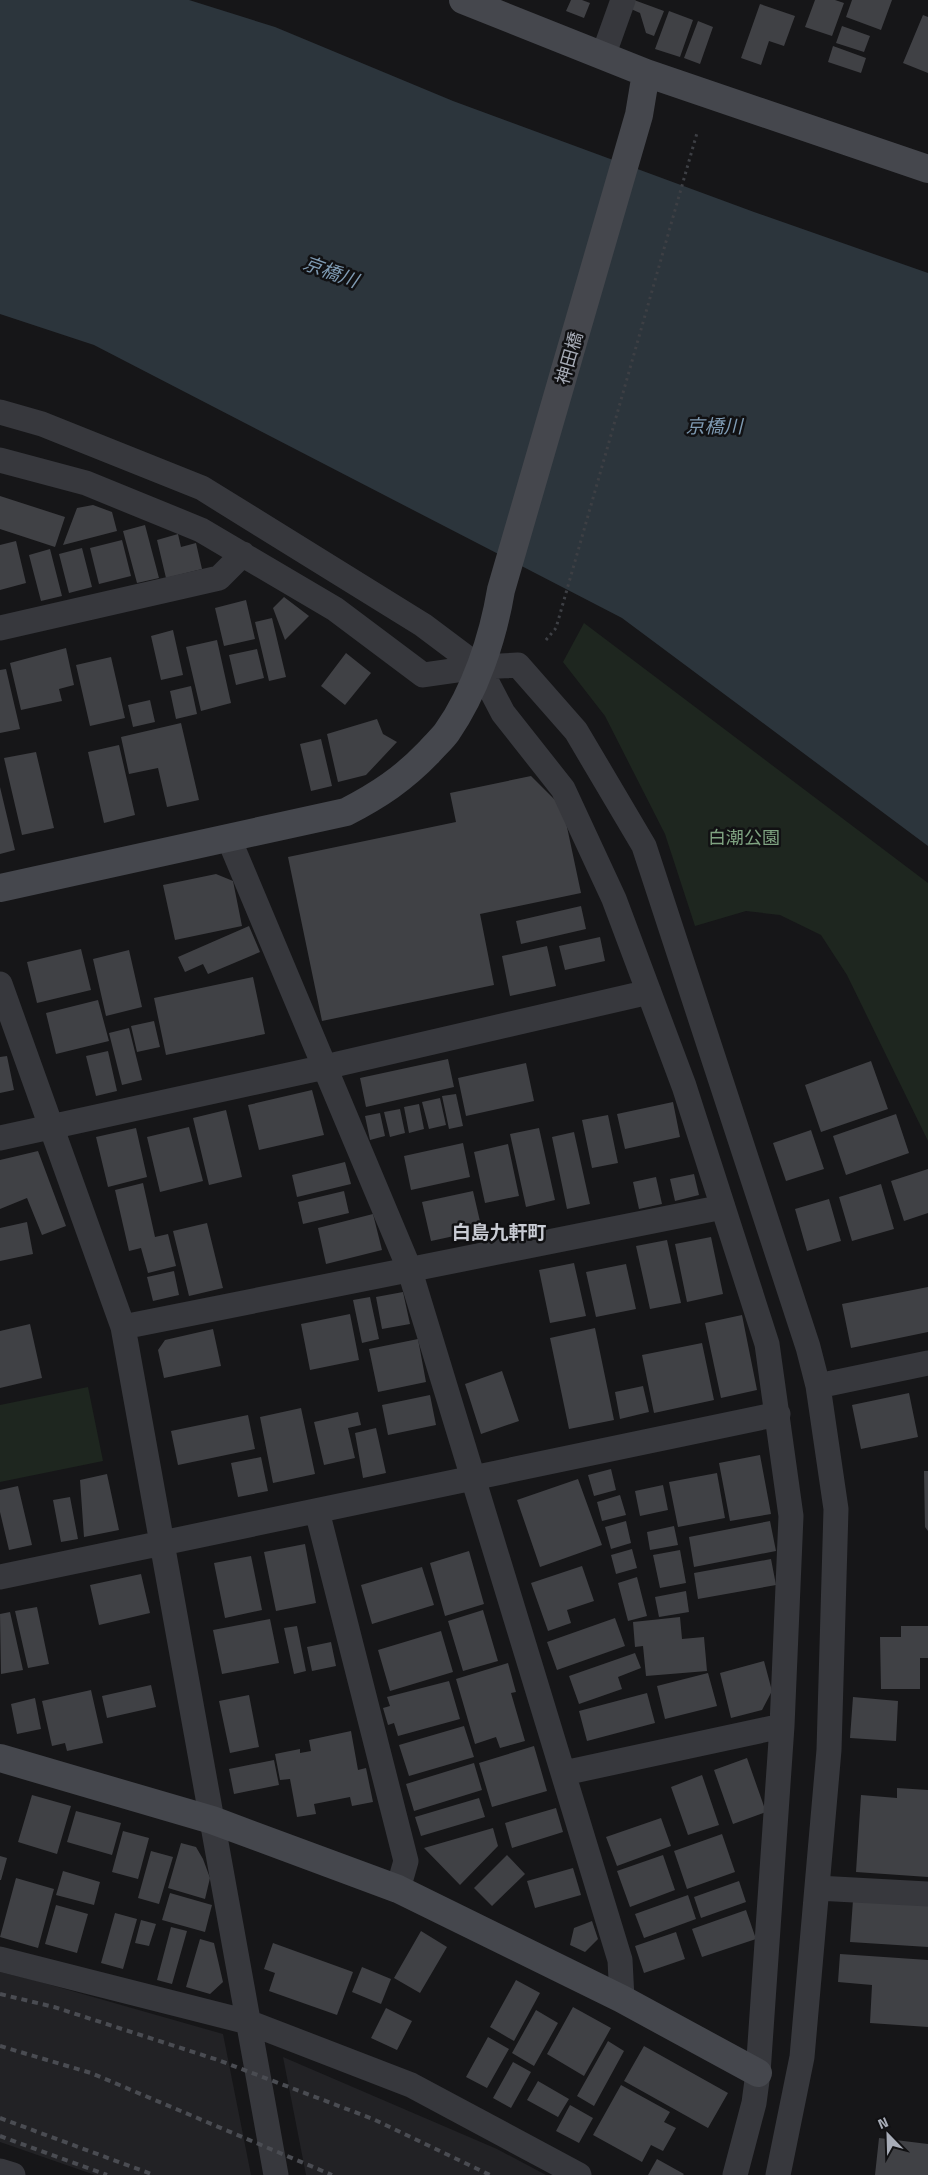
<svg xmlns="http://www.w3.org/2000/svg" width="928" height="2175" font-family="'Titillium Web','Noto Sans JP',sans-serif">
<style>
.built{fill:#222225}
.green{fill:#1e261f}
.water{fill:#2c353c}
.building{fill:#404145}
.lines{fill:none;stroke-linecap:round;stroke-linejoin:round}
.path{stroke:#3d3f44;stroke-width:3;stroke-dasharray:2.5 4;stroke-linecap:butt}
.street{stroke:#37383d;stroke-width:25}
.secondary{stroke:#45474d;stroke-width:28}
.rail{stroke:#4a4c52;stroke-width:4;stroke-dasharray:6 5;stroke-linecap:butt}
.labels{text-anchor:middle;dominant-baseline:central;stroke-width:5;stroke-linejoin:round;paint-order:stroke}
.street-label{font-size:18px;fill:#a8adb8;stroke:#111113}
.park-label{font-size:18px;fill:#7fa381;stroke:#111113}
.water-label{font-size:19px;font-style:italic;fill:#7f9bb3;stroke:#111113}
.neighbourhood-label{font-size:19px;font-weight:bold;fill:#c9ccd4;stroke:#111113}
</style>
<rect width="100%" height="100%" fill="#161618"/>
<path class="built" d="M0,1972L37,1981L223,2034L251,2175H95L0,2142Z
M283,2057L497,2149L546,2175H306Z"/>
<path class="green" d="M584,623L928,883V1141L847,975L821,935L780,915L746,911L695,926L665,834L605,716L563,662Z
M88,1387L103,1461L0,1482V1405Z"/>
<path class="water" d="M0,0H189L275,27L453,101L754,212L928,273V846L622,618L94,345L0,314Z"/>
<path class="building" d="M571,0H582L590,3L584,18L566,11Z
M634,0L664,11L654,36L646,33L640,13L631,9Z
M815,0H835L844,3L832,36L805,27Z
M852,0H892L881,30L846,17Z
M760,4L795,16L784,46L769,41L761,65L741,58Z
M669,11L693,20L680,57L655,49Z
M923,15L928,17V73L903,63Z
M698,21L713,27L700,64L684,58Z
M842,26L870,36L864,52L836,43Z
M833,46L866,58L861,73L828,62Z
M0,496L65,517L55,547L0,529Z
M93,505L112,512L117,531L63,545L77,508Z
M145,525L159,578L137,583L123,531Z
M178,534L181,547L196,543L202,569L166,578L157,540Z
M122,540L131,576L99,584L90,548Z
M16,541L26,583L0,590V545Z
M82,548L92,587L69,593L59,554Z
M50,549L62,596L41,601L29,555Z
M284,597L309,616L285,640L273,608Z
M246,600L255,639L224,646L215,608Z
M272,618L286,677L269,681L255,622Z
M173,630L183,675L161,680L151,636Z
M217,640L231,703L201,711L186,647Z
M66,648L74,685L59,689L62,701L21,710L10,663Z
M257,649L264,678L236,685L229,655Z
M346,653L371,673L345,705L321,686Z
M111,657L125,718L90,726L76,665Z
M6,669L20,729L0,733V670Z
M191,686L197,714L176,719L170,691Z
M150,700L155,722L133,727L128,705Z
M377,719L383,734L397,742L366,775L338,782L327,734Z
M181,723L199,800L167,807L158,768L129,774L121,737Z
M321,739L332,786L311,791L300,744Z
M119,745L135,815L104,823L88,752Z
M36,752L54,828L22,835L4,758Z
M531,776L563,808L581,893L480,914L494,985L322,1021L288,857L456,822L450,793Z
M0,787L15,850L0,854Z
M216,874L233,881L242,926L175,940L163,885Z
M581,906L586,929L521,944L516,921Z
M249,926L260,952L208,974L203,964L185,972L178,957Z
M600,937L605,961L565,970L559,946Z
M547,946L556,986L510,996L502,956Z
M81,949L91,990L37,1003L27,962Z
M129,950L142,1007L106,1016L93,959Z
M253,977L265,1034L166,1055L154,998Z
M98,1000L109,1041L56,1054L46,1013Z
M154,1021L160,1047L137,1052L131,1026Z
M129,1028L142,1080L122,1085L109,1033Z
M108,1051L117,1091L96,1096L86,1056Z
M7,1056L14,1090L0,1093V1057Z
M448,1059L454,1087L366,1107L360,1078Z
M871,1061L888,1109L821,1132L805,1085Z
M526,1063L534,1101L466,1116L458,1078Z
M312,1090L324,1135L259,1150L248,1105Z
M456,1094L463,1126L449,1129L442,1096Z
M440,1098L446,1125L429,1129L422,1102Z
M673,1102L680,1137L625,1149L617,1114Z
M419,1104L424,1129L409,1133L404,1107Z
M400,1109L405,1133L390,1137L384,1112Z
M226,1110L242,1177L209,1185L193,1118Z
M380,1113L385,1136L370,1140L365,1116Z
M896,1114L909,1153L846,1175L833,1136Z
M608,1115L618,1163L592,1168L582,1120Z
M189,1127L203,1181L160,1192L147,1137Z
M136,1128L147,1177L108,1187L96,1137Z
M539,1128L555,1200L526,1207L510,1134Z
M811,1130L824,1169L786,1181L773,1143Z
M574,1132L590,1204L567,1209L552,1137Z
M463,1143L470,1177L411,1190L404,1156Z
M508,1144L519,1196L485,1203L474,1152Z
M38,1151L66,1226L42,1235L27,1198L0,1209V1160Z
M345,1162L351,1184L297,1197L292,1175Z
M928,1169V1213L904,1221L891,1181Z
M694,1174L699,1195L675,1201L670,1179Z
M656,1177L662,1204L639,1209L633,1182Z
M143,1183L155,1237L168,1234L176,1266L148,1273L141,1248L129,1251L115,1190Z
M881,1184L894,1229L852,1241L839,1197Z
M344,1191L349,1213L303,1224L298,1202Z
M473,1191L482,1230L431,1241L422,1202Z
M829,1199L841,1241L807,1251L795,1209Z
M373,1214L382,1250L326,1264L318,1228Z
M27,1222L33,1254L0,1261V1228Z
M207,1223L223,1288L189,1296L173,1231Z
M711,1237L723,1294L687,1302L675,1244Z
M667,1240L681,1303L650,1309L636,1246Z
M574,1263L586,1316L550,1323L539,1270Z
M626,1264L636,1309L596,1317L586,1272Z
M174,1271L179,1295L153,1301L147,1277Z
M928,1287V1332L851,1348L842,1304Z
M403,1292L410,1324L382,1329L376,1297Z
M370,1297L379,1339L362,1343L353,1300Z
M350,1314L359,1360L310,1370L301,1324Z
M742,1315L757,1390L721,1398L705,1323Z
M30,1324L42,1378L0,1388V1331Z
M595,1328L614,1420L569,1429L550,1338Z
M213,1329L221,1366L164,1378L158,1350L165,1340Z
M418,1339L426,1382L378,1392L369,1349Z
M702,1343L714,1400L654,1413L642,1355Z
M502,1371L519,1421L481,1434L465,1384Z
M643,1386L649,1412L620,1419L615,1392Z
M909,1393L918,1437L861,1449L852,1405Z
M430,1395L436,1425L388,1435L382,1405Z
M301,1408L315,1474L273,1483L260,1417Z
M358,1412L361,1425L348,1428L355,1458L324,1465L314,1422Z
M248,1415L255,1449L178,1465L171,1431Z
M376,1428L386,1473L363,1478L355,1433Z
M760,1455L771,1514L730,1521L719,1463Z
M261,1457L268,1491L238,1497L231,1463Z
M611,1469L616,1490L594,1496L588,1475Z
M924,1471H928V1531L925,1527Z
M717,1473L725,1518L678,1527L669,1482Z
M107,1474L119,1530L84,1537L80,1480Z
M578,1479L602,1545L540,1567L517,1500Z
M663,1485L668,1510L640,1516L635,1491Z
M18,1486L32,1545L9,1550L0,1512V1490Z
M620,1495L626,1515L602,1521L597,1502Z
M70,1497L78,1539L61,1542L53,1500Z
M626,1521L631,1543L611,1549L605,1527Z
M770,1521L776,1551L694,1567L689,1537Z
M674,1526L678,1545L650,1550L647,1532Z
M305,1544L316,1603L276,1611L264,1552Z
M632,1549L637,1568L616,1574L611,1555Z
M680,1550L686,1583L660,1588L653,1555Z
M469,1551L484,1604L445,1616L430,1563Z
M251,1556L262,1610L225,1618L214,1563Z
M771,1559L776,1585L698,1599L694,1573Z
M582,1566L594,1601L567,1610L571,1623L548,1631L531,1583Z
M422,1567L434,1605L372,1624L361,1585Z
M141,1574L150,1613L99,1625L90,1585Z
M637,1577L647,1616L628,1621L618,1583Z
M686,1591L689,1612L659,1617L655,1597Z
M37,1607L49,1664L28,1668L15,1611Z
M483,1610L498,1661L463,1671L448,1621Z
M10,1612L23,1670L1,1674L0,1614Z
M680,1617L682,1639L704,1637L707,1671L646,1676L643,1646L635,1647L633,1622Z
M615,1618L625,1646L557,1670L547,1642Z
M270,1619L279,1663L222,1674L213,1630Z
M297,1626L306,1671L294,1674L284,1628Z
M901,1626H928V1658H920V1689H881L880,1637H901Z
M441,1631L453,1672L390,1691L378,1650Z
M331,1642L336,1666L312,1671L307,1647Z
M635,1653L641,1668L618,1677L622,1689L579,1704L569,1676Z
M764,1661L772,1691L762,1710L731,1718L720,1673Z
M508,1663L516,1692L511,1693L525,1741L500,1748L496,1737L475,1744L456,1679Z
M708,1673L717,1706L665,1719L657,1686Z
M449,1681L460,1719L398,1736L394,1723L388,1725L383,1708L390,1706L387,1697Z
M151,1685L156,1707L107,1718L102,1696Z
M91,1690L103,1743L67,1751L65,1743L52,1746L42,1701Z
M647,1693L655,1723L587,1741L579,1711Z
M249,1695L259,1747L230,1753L219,1701Z
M853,1697L898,1701L896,1741L850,1738Z
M35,1698L41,1729L17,1734L11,1704Z
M464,1726L474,1757L409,1776L399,1745Z
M351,1731L358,1770L366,1768L373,1802L352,1806L350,1797L314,1804L316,1814L297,1817L290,1779L280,1780L275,1754L300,1749V1753L311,1751L309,1740Z
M534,1746L547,1791L492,1807L479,1763Z
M747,1758L766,1812L733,1824L714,1770Z
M274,1760L279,1785L234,1794L229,1769Z
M474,1763L482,1790L414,1811L406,1784Z
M702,1775L719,1825L688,1835L671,1787Z
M897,1788L928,1790V1877L856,1872L861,1795L897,1798Z
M32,1795L71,1806L57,1854L18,1842Z
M479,1798L485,1817L421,1836L415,1817Z
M556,1808L563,1832L512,1848L505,1823Z
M76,1811L121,1823L112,1855L67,1842Z
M661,1818L671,1846L617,1866L606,1837Z
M493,1828L498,1846L460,1885L424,1848Z
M123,1831L149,1838L138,1879L112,1872Z
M722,1834L735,1872L687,1889L674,1851Z
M181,1843L196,1847L203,1859L210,1878L205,1899L168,1888Z
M151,1851L173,1857L159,1904L138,1898Z
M507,1855L525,1874L492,1906L474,1888Z
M663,1855L675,1890L630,1907L617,1871Z
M0,1856L7,1858L1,1880H0Z
M573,1868L581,1895L535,1908L527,1881Z
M63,1871L100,1882L94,1905L56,1895Z
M16,1878L54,1889L38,1948L0,1937Z
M739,1881L746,1902L701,1918L694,1897Z
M170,1893L212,1905L205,1932L162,1920Z
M688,1895L696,1919L644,1938L635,1914Z
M853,1900L928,1906V1947L850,1942Z
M56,1905L88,1914L77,1953L45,1944Z
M746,1910L756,1939L702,1957L692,1929Z
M115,1913L137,1919L123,1969L101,1963Z
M141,1920L156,1924L149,1946L135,1943Z
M592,1921L598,1939L585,1952L570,1945L574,1928Z
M171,1927L187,1931L172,1984L157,1980Z
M421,1931L447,1947L420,1993L394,1978Z
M676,1932L685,1959L644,1973L635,1946Z
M200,1939L214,1943L223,1982L210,1994L186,1987Z
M273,1943L353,1972L337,2015L269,1991L275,1973L264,1969Z
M840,1954L928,1960V2027L870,2023L872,1985L838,1982Z
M362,1967L391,1979L381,2004L352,1992Z
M516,1980L540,1993L514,2041L490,2027Z
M573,2007L611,2028L584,2076L547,2054Z
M386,2008L412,2021L397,2050L371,2038Z
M536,2010L558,2023L534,2066L512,2053Z
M488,2037L509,2049L487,2088L466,2077Z
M608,2041L624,2051L594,2106L577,2096Z
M644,2046L728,2093L708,2128L624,2081Z
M513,2062L531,2072L511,2108L493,2098Z
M538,2081L569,2099L558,2117L527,2100Z
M621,2085L670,2112L664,2122L676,2128L663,2151L651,2145L642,2162L593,2135Z
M570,2105L593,2118L579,2143L556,2131Z
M879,2138L928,2144V2175H875Z
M657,2159L684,2174L683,2175H648Z"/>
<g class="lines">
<path class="path" d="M546,640L556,628L697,133"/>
<path class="street" d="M603,56L623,0
M0,412L42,424L202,488L423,625L479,667L518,665L576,731L644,846L808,1347L818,1386L836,1509L829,1750L802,2057L778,2175
M0,460L86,483L201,530L335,609L423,675L479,667L503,713L563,789L614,899L684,1086L767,1344L791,1516L782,1726L758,2073L754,2103L735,2175
M0,628L219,578L243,554
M229,839L409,1268L620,1960L622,1999
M0,984L123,1327L276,2175
M0,1138L325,1067L649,992
M123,1327L723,1207
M818,1386L928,1363
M317,1511L406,1861L398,1889
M0,1577L778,1414
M564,1773L782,1726
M817,1888L928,1894
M0,1959L248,2022L411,2085L579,2175
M0,2171L13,2175"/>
<path class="secondary" d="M463,0L646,73L928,169
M0,888L346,812C379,795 403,779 429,752C435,745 442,739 447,732C475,692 493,638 501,590L639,115L646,73
M0,1758L212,1820L398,1889L622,1999L758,2073"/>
<path class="rail" d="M0,1994L54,2007L218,2060L373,2119L490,2175
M0,2046L91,2073L332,2175
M0,2118L154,2175
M0,2136L107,2175"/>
</g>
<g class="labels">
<g class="street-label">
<text transform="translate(569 358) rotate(-74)">神田橋</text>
</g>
<g class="park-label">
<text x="744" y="837">白潮公園</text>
</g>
<g class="water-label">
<text transform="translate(331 271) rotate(20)">京橋川</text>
<text x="714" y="425">京橋川</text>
</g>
<g class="neighbourhood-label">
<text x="499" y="1231">白島九軒町</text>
</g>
</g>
<g transform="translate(888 2135) rotate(337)" stroke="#111113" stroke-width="4" paint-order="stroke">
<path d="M0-4L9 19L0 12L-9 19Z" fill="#a8adb8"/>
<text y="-8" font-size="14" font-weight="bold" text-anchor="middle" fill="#a8adb8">N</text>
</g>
</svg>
